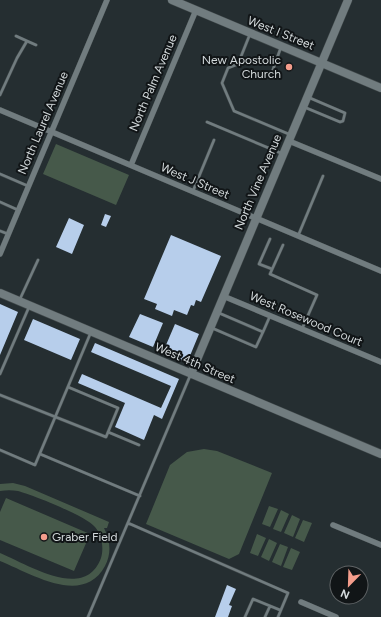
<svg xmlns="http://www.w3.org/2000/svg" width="381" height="617" font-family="Figtree,sans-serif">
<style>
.green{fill:#46594a}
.building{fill:#b7ceeb}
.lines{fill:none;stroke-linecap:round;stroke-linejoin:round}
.lane-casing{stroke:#41494b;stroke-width:3.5}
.street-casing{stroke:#41494b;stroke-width:6}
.secondary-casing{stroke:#41494b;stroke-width:9}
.lane{stroke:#717c7f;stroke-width:2.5}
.street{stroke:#717c7f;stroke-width:5.5}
.secondary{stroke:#717c7f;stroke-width:8}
.poi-dot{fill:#f49d8c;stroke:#111517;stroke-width:1.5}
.labels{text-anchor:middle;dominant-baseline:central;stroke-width:4;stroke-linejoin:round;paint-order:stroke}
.street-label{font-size:12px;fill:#d3d9db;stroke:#111517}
.poi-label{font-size:12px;fill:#d3d9db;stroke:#111517;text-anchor:end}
</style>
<rect width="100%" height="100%" fill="#252e31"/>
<path class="green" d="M56,144L129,175L116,205L43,174Z
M204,449L217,451L272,473L239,554L229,559L146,524L170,465L187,452Z
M13,483L25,486L109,522L107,528H104C110,540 112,553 105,566C83,607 30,573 0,561V553C27,564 85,602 101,558C104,548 102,535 95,527C86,516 33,495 18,491C12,490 6,490 0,491V484Z
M6,498L90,534L74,571L0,540V512Z
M269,506L278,509L270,527L262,524Z
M281,510L289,514L281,532L273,529Z
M292,515L300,519L293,537L284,533Z
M303,520L312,523L304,542L295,538Z
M257,534L266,538L258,556L250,553Z
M269,539L277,543L269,561L261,557Z
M280,544L288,547L281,566L272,562Z
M291,548L300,552L292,570L283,567Z"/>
<path class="building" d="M105,214L111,216L106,227L101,225Z
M69,218L84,225L72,254L56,247Z
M171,235L221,256L201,302L196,300L194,306L191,305L187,315L174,310L172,316L155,309L157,304L144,299Z
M0,304L18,312L0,355Z
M140,314L163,323L153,347L129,337Z
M33,319L80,339L71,360L24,340Z
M175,324L199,334L187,363L163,352Z
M95,343L179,379L162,419L154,415L144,440L115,427L125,403L78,383L82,374L161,408L171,386L91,352Z
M227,585L236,589L229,605L232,606L228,617H215Z"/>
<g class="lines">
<defs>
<path id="lane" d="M250,34L238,64L228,68L222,83L234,111L291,135
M16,36L27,41
M270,78L281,47
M0,95L17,58L27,41L36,45
M304,107L340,122L343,121L345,113L310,98
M207,122L283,154
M0,174L28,186
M193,191L214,140
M0,202L18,210
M0,231L8,234
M298,236L323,176
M270,239L259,264L272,269
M283,245L270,274L317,295L302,329
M20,299L38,260
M212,328L256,347L263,332L219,313
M263,332L270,316
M0,374L29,307
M0,395L106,437L118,408L68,387
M108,432L139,445
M0,450L35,465L91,332
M40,454L140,496
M128,523L288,593L278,617
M88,617L190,376
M245,617L253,599L280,610
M265,617L270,606"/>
<path id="street" d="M0,110L381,271
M289,141L381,179
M131,165L196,10
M0,254L107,0
M223,296L381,362
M333,525L381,545
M301,602L336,617"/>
<path id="secondary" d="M172,0L381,88
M0,293L381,454
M191,374L348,0"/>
</defs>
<use href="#lane" class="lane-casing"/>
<use href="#street" class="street-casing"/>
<use href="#secondary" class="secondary-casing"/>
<use href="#lane" class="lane"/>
<use href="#street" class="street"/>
<use href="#secondary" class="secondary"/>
</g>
<g class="poi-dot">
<circle cx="289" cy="67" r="4"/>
<circle cx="44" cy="537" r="4"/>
</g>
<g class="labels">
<g class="street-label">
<text transform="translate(281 33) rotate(22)">West I Street</text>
<text transform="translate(153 83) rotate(-67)">North Palm Avenue</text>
<text transform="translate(43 123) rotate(-67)">North Laurel Avenue</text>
<text transform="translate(195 181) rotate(23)">West J Street</text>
<text transform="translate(258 182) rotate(-67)">North Vine Avenue</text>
<text transform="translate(306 319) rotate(23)">West Rosewood Court</text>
<text transform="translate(195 363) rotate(23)">West 4th Street</text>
</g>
<g class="poi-label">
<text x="281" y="60">New Apostolic<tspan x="281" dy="14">Church</tspan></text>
<text x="52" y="537" text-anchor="start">Graber Field</text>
</g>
</g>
<g transform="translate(349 585) rotate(203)"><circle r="19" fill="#111517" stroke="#5f6365"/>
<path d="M0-3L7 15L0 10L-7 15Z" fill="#f49d8c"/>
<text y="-6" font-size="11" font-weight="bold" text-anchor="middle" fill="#d3d9db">N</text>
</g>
</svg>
